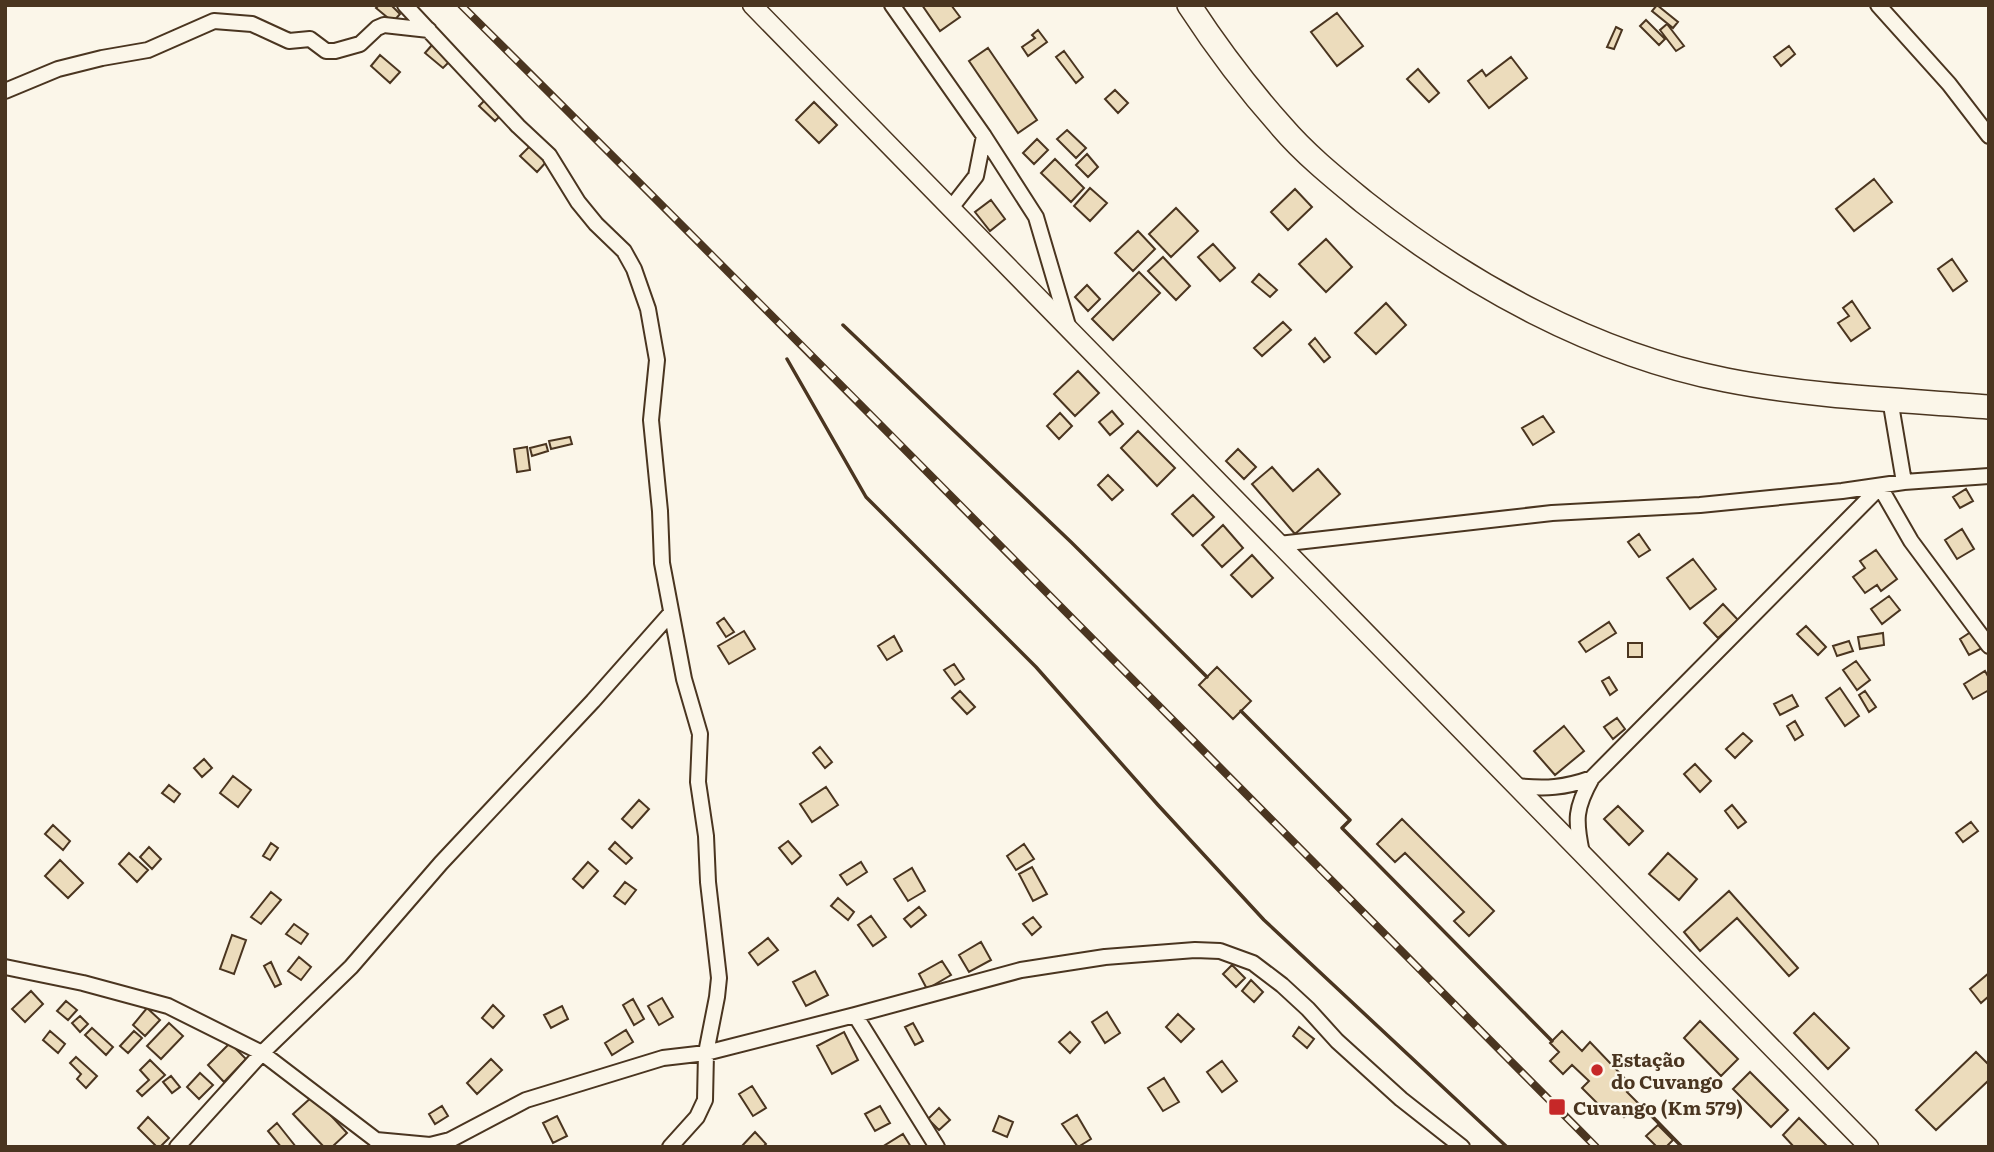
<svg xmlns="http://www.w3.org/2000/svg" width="1994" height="1152" font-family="Literata,serif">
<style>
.building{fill:#ecdcbc;stroke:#4a3520;stroke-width:2}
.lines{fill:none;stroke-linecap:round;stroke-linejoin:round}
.minor-casing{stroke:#4a3520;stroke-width:18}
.tertiary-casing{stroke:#4a3520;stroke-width:21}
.primary-casing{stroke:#4a3520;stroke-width:26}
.minor{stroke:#fbf6e9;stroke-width:14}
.tertiary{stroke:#fbf6e9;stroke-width:18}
.primary{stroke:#fbf6e9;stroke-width:23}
.rail-casing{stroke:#4a3520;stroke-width:8}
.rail{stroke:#fbf6e9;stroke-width:5;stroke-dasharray:16;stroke-linecap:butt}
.wall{stroke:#4a3520;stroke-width:3.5}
.poi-dot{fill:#c62828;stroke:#fbf6e9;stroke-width:2.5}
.labels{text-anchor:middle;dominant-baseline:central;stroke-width:5;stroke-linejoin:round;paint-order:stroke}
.poi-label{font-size:19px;font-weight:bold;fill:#4a3520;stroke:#fbf6e9;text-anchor:start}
</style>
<rect width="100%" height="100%" fill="#fbf6e9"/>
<path class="building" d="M379,5H391L400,14L393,22L376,8Z
M922,5H951L960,17L940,31Z
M1657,5L1678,22L1673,28L1652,11Z
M1337,13L1363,46L1337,66L1311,32Z
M1646,20L1665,39L1659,45L1640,26Z
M1667,24L1684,46L1676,51L1660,30Z
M1616,27L1622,30L1614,49L1607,47Z
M1038,30L1047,42L1028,56L1022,47L1035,38L1032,35Z
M432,45L450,61L443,68L425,53Z
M1789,46L1795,54L1781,66L1774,57Z
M988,48L1037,120L1018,133L969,61Z
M1064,51L1083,77L1076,83L1056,57Z
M380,55L400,72L390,83L371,66Z
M1511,57L1527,78L1489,108L1468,81L1482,70L1486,76Z
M1418,69L1439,93L1429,102L1407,79Z
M1115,90L1128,103L1118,113L1105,99Z
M488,97L504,112L495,121L479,106Z
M814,102L837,125L819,143L796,120Z
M1067,130L1086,148L1076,158L1057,139Z
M1037,139L1048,150L1034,164L1023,153Z
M531,145L548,160L537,172L520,156Z
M1087,154L1098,167L1088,177L1076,165Z
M1055,159L1084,188L1071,202L1041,173Z
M1874,179L1892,202L1854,231L1836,209Z
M1090,188L1107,203L1090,221L1074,206Z
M1295,189L1312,207L1288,230L1271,212Z
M991,200L1005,219L990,231L975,212Z
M1176,208L1198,231L1171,257L1149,234Z
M1138,231L1155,249L1133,271L1115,253Z
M1326,239L1352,267L1326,292L1299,264Z
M1213,244L1235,268L1220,281L1198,257Z
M1163,257L1190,286L1176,300L1148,271Z
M1952,259L1967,281L1953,291L1938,269Z
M1139,272L1160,293L1113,340L1092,319Z
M1259,274L1277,290L1270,297L1252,282Z
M1087,285L1100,299L1088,311L1075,297Z
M1852,301L1870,328L1851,341L1838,323L1849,316L1843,308Z
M1386,303L1406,325L1376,354L1355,333Z
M1283,322L1291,330L1262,356L1254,348Z
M1315,338L1330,357L1324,362L1309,344Z
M1078,371L1099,393L1075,416L1054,394Z
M1112,411L1123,424L1110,435L1099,422Z
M1060,413L1072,426L1059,439L1047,426Z
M1543,416L1554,432L1533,445L1522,428Z
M1138,431L1175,468L1157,486L1121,448Z
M570,437L572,444L551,449L549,441Z
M546,444L548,451L532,456L530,448Z
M527,447L530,470L517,472L514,449Z
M1238,449L1256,467L1244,479L1226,461Z
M1272,467L1293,491L1318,469L1340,494L1295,534L1252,484Z
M1108,475L1123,490L1112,500L1098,485Z
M1966,489L1973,501L1960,508L1953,497Z
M1193,495L1214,517L1193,536L1172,514Z
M1223,525L1243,548L1222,567L1202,545Z
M1962,529L1974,549L1957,559L1945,540Z
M1639,534L1650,550L1639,557L1628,542Z
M1876,550L1897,579L1881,591L1877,585L1865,593L1853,577L1865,568L1860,561Z
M1252,555L1273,578L1252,597L1231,575Z
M1693,559L1716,589L1690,609L1667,578Z
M1889,596L1900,610L1882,624L1871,609Z
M1723,604L1738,620L1718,638L1704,623Z
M724,618L734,632L726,637L717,623Z
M1609,622L1616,633L1586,652L1579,642Z
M1806,626L1826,647L1818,655L1797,634Z
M1974,630L1984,647L1969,655L1960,639Z
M744,631L755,649L729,664L718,646Z
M1883,633L1884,645L1860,649L1858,637Z
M894,636L902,651L887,660L878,646Z
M1849,641L1853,651L1837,656L1833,646Z
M1628,643H1642V657H1628Z
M1856,661L1870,680L1857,690L1843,670Z
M954,664L964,679L955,685L944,670Z
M1217,667L1251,701L1233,719L1199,685Z
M1985,671L1989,678V690L1973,699L1964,684Z
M1609,677L1617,690L1610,695L1602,681Z
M1840,688L1859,716L1845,726L1826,698Z
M960,691L975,707L967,714L952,698Z
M1865,691L1876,707L1869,712L1859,695Z
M1792,695L1798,706L1780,715L1774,704Z
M1617,718L1625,729L1613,739L1604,727Z
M1795,721L1803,735L1795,740L1787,726Z
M1564,726L1584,751L1555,775L1534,751Z
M1743,733L1752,741L1735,758L1726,749Z
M820,747L832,762L825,768L813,753Z
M204,759L212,768L202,777L194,768Z
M1695,764L1711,781L1700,792L1684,774Z
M233,776L251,790L238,807L220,793Z
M169,785L180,794L174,802L162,793Z
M826,787L838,805L812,822L800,804Z
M639,800L649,809L632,828L622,819Z
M1732,805L1746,822L1738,828L1725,811Z
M1618,806L1643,831L1629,845L1604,819Z
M1402,819L1494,911L1469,936L1454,921L1464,912L1405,853L1395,862L1377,844Z
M1971,822L1978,831L1963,842L1956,833Z
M53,825L70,841L63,850L45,834Z
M788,841L801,856L792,864L779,848Z
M615,842L632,858L626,864L609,849Z
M271,843L278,848L270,860L263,856Z
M1024,844L1034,859L1016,870L1007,856Z
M149,847L161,859L152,869L140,857Z
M129,853L148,870L137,882L119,864Z
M1668,853L1697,879L1679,900L1649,874Z
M60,860L83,883L68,898L45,876Z
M588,862L598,871L583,888L573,879Z
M861,862L867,872L847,885L840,875Z
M1032,867L1047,894L1033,901L1019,874Z
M912,868L925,891L908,901L894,879Z
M625,882L636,890L625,904L614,896Z
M1729,891L1798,968L1789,976L1737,918L1700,951L1684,932Z
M271,892L281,900L261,924L251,917Z
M838,898L854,912L848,920L831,906Z
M919,907L926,915L911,927L904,919Z
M871,916L886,937L873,946L858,925Z
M1033,917L1041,927L1032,935L1023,924Z
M294,924L308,934L301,944L286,934Z
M232,935L246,940L234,974L220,969Z
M768,938L778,950L758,965L749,953Z
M981,942L991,960L969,972L959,955Z
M299,957L311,967L301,980L288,971Z
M942,961L951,975L927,989L919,974Z
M271,962L281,984L275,987L264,966Z
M1232,965L1245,978L1236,987L1223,974Z
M815,971L828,995L806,1006L793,982Z
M1989,973V996L1981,1003L1970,989Z
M1251,980L1263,992L1254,1002L1242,991Z
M31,991L43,1004L25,1022L12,1009Z
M662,998L673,1017L659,1025L648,1006Z
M633,999L644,1019L634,1025L623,1005Z
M66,1001L77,1010L68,1020L57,1011Z
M493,1005L504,1016L493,1028L482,1018Z
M562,1006L568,1019L551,1028L544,1015Z
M147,1008L160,1020L145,1036L133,1025Z
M1107,1012L1120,1033L1105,1043L1092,1022Z
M1814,1013L1849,1048L1828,1069L1794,1033Z
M1178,1014L1194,1029L1181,1042L1166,1027Z
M80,1016L88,1024L80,1032L72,1023Z
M1700,1021L1738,1059L1721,1076L1684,1038Z
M169,1023L183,1036L161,1059L147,1046Z
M913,1023L923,1041L915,1045L905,1027Z
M1299,1027L1314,1039L1307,1048L1293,1036Z
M92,1028L113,1047L106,1055L85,1035Z
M626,1030L633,1042L612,1055L605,1043Z
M50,1031L65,1044L58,1053L43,1040Z
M134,1031L142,1038L128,1053L120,1046Z
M1562,1031L1582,1051L1590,1042L1633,1087L1627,1092L1638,1103L1624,1117L1613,1106L1607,1113L1582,1088L1589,1081L1572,1065L1563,1074L1550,1061L1559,1052L1550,1043Z
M844,1032L858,1060L832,1074L817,1046Z
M1070,1032L1080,1042L1070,1053L1059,1042Z
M230,1043L246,1059L224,1082L208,1065Z
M1976,1052L1989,1065V1080L1936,1130L1916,1110Z
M76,1057L97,1076L86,1088L77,1079L81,1074L70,1063Z
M491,1059L502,1070L477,1094L467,1083Z
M150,1060L165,1075L142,1096L137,1091L149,1080L140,1070Z
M1222,1061L1237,1081L1222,1092L1207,1072Z
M1750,1072L1788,1110L1771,1127L1733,1089Z
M200,1073L213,1085L199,1099L187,1087Z
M171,1076L180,1087L172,1093L163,1082Z
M1164,1078L1179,1102L1163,1111L1148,1088Z
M752,1086L766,1108L753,1116L739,1094Z
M313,1096L347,1133L332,1147H324L293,1114Z
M442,1106L448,1116L435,1124L429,1114Z
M880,1106L890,1123L875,1131L865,1114Z
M939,1108L950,1120L939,1130L928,1119Z
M1077,1115L1091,1139L1078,1147L1062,1124Z
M557,1116L567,1136L553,1143L543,1123Z
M999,1116L1013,1122L1007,1137L993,1131Z
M148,1117L169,1138L160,1147H157L138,1128Z
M1799,1118L1828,1147H1794L1783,1135Z
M277,1123L296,1147H281L268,1131Z
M1658,1125L1673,1140L1666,1147H1657L1646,1136Z
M755,1132L766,1144L763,1147H741Z
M903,1134L911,1147H882Z"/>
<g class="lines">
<defs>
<path id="minor" d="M405,5L518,126L549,155L578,202L596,224L624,251L634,269L648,309L657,360L651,420L660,511L662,563L684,679L700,734L698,782L706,836L708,882L719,978L717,997L706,1053L705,1100L697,1117L670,1147
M892,5L984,136L1036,217L1069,329
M1878,5L1949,84L1989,136
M5,91L58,69L102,58L148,50L214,21L252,24L289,41L310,39L326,51H335L360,44L377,28L384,25L429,30
M951,208L976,176L984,136
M1890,399L1904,482
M1279,544L1552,513L1700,505L1842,491L1904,482L1989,476
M1516,786C1546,789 1564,788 1592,778
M1582,853C1575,820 1575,808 1592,778L1880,487L1911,541L1989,646
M5,967L83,983L168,1006L262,1053L376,1140L379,1147
M855,1015L937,1147
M376,1140L430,1145L450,1140L526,1100L663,1058L706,1053L855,1015L1021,970L1105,957L1195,950L1220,951L1253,963L1282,985L1308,1009L1337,1041L1401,1099L1462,1147
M177,1147L262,1053L351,967L441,863L593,701L670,614"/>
<path id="tertiary" d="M752,5L1869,1147"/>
<path id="primary" d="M1189,5C1217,48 1248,89 1282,127C1306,155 1336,179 1364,202C1469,285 1594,354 1726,380C1812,397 1901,400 1989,407"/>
</defs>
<use href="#minor" class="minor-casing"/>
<use href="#tertiary" class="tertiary-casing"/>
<use href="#primary" class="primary-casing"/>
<use href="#minor" class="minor"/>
<use href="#tertiary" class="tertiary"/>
<use href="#primary" class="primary"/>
<defs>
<path id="rail" d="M461,5C842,383 1218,767 1596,1147"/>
</defs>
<use href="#rail" class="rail-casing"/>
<use href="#rail" class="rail"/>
<path class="wall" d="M843,325L1071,542L1207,677
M787,359L866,497L1036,667L1158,805L1264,920L1507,1147
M1241,711L1350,820L1342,828L1552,1041
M1642,1106L1682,1147"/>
</g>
<g class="poi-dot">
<circle cx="1597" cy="1070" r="7"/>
<rect x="1548" y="1098" width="18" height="18" rx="3.5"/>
</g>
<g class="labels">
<g class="poi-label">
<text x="1611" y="1059">Estação<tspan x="1611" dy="22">do Cuvango</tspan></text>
<text x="1573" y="1107">Cuvango (Km 579)</text>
</g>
</g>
<rect width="1994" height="1152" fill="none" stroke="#4a3520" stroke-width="14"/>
</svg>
